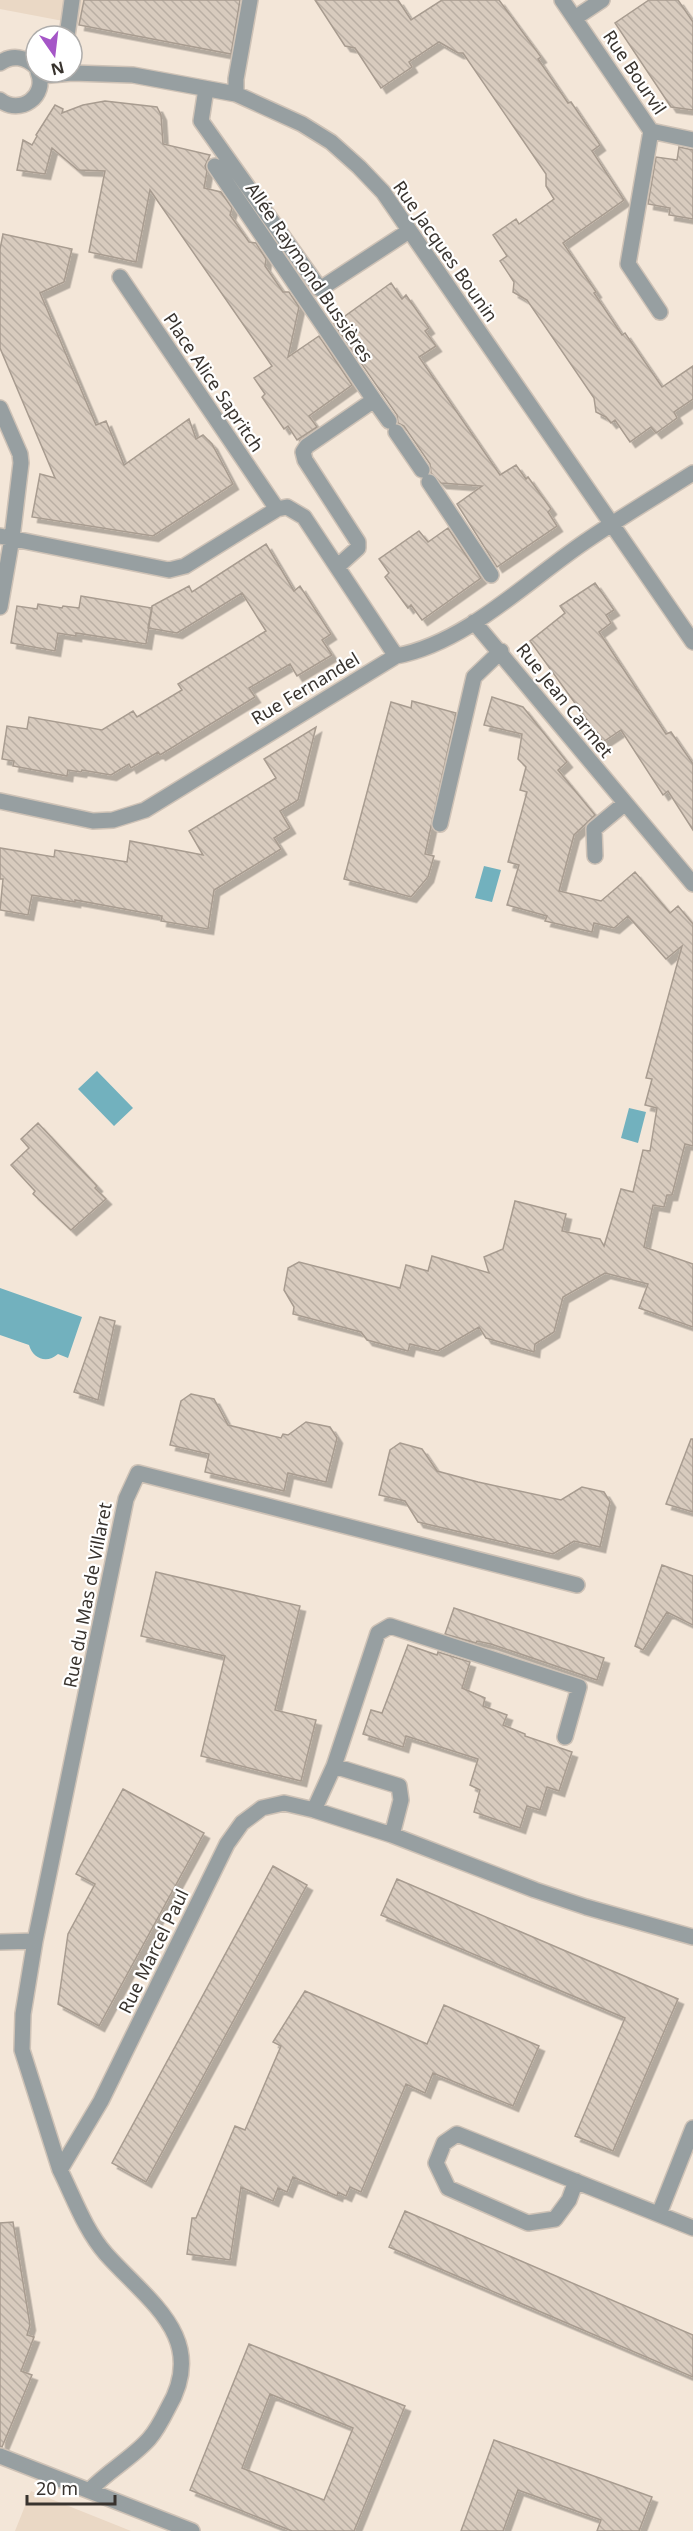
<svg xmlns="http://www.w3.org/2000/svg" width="693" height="2531" font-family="'Noto Sans',sans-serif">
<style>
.built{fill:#ead8c5}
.water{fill:#72b1be}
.building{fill:url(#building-back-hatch);stroke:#a89c90;stroke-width:1.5;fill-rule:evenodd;filter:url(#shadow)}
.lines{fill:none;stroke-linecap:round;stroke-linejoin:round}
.minor-casing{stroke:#cec2b6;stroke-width:18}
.minor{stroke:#979fa1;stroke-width:15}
.labels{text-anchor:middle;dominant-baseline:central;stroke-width:4.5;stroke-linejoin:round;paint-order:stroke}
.street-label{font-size:18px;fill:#38332e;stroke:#fff}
</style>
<defs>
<pattern id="building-back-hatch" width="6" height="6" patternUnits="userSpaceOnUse" patternTransform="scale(1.5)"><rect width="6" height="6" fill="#d8cbbe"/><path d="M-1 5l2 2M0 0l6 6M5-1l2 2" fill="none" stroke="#baafa4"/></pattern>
<filter id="shadow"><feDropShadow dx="5.5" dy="5.5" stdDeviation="0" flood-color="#0004"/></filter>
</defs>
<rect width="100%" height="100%" fill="#f3e6d8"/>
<path class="built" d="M0,0H83L79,24L0,9Z
M31,2491L131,2531H15Z"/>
<path class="water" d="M484,866L501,870L492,902L475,898Z
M97,1071L133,1108L114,1126L78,1089Z
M629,1108L646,1112L638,1143L621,1138Z
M0,1288L82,1317L68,1358L58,1354C47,1364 33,1359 29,1345L0,1335Z"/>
<path class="building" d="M84,0H240L231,54L79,25Z
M315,0H398L411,20L442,0H499L541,57L538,59L568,103L571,102L600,145L592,151L624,200L563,243L596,292L594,293L622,335L625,333L662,387L693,366V399L674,412L677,418L656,433L651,427L630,442L615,420L611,423L606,417L596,412L594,398L527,300L513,292L514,282L500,261L507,256L493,235L516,219L519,224L554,199L546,186V174L463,53H458L439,42L409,62L412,67L381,88L355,48L345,46Z
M649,0H678L693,22V110L671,107L615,23Z
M105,101L157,107L161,115L163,144L210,155L205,166L207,171L204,188L221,192L232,208L230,215L249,242L256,243L266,259L265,266L283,292H289L299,307L288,357L319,336L352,385L309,416L317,427L297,440L288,426L284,429L262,397L265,394L254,378L272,366L150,190L136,262L89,252L105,171L78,170L52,148L45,174L17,170L23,140L32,145L37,136L36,135L55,105L63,109L62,113L83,105Z
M679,147L693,150V219L669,215L670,208L648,204L656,157L677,160Z
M3,234L72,249L64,282L40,293L96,425L106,421L124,465L189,419L196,439L203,435L212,444L233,484L153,536L32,517L40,474L55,478L0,348V249Z
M391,283L402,299L406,295L429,328L425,331L436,346L419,357L500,475L516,465L526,479L528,477L551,509L548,512L557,526L497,567L457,504L482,486L441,483L431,473L430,464L404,426L398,423L397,415L334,324Z
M448,528L481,578L422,620L411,605L408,608L385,577L389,573L379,559L419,531L428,542Z
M266,544L294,591L300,586L331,634L322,640L332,655L297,676L290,664L249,688L255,697L160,755L158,752L131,768L129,764L111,775L82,770L81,772L68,770L67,776L13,766L14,761L2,759L7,726L27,729L29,717L102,730L133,711L137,717L182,690L178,684L266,631L242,593L177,633L148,628L152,606L189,586L192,592Z
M595,583L614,610L606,615L611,623L599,632L666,734L671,732L693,764V830L668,791L663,795L621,730L603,742L530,641L565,613L560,606Z
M81,596L152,608L146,644L76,633V636L58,633L55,651L11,643L17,606L37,609L38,604L62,608L63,606L79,608Z
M492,697L523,707L567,762L558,770L595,815L574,835L559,891L601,901L635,872L670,913L678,906L693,924V1146L685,1144L672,1195H667L664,1207L653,1205L644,1247L693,1264V1327L639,1308L648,1284L605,1273L563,1297L554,1332L535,1344L534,1352L486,1338L479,1327L438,1351L410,1344L408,1351L367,1340L361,1332L293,1314L294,1307L284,1290L288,1268L299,1262L400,1288L406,1265L428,1271L432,1256L489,1273L484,1257L503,1249L515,1201L566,1214L562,1231L600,1239L604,1246L621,1189L633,1192L643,1150L650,1151L657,1108L645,1105L652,1079L646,1078L682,946L666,959L628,916L614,928L594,923L592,932L545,921L547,916L507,905L519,865L508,862L527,792L520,790L526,767L518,759L522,734L484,725Z
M412,701L456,713L425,854L434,856L428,877L411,897L344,879L391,702L411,708Z
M316,727L298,800L280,811L290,828L274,838L281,849L214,890L208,929L161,921L162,916L75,900V902L32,895L28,915L0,910L3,879H0V848L54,857L55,850L127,862L130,841L203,855L189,831L276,778L264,759Z
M38,1123L97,1186L95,1188L106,1199L71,1230L33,1194L35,1191L11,1165L29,1148L21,1139Z
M100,1317L115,1321L98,1400L74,1392Z
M191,1394L214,1399L228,1425L281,1438L283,1434L288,1435L306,1422L330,1427L337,1438L326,1482L288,1473L284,1491L205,1472L209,1454L170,1445L181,1401Z
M691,1439H693V1512L666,1504Z
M400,1443L422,1449L437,1471L478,1482L561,1500L582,1487L604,1492L610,1502L600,1547L574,1541L553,1554L418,1522L405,1501L379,1495L390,1450Z
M662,1565L693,1576V1625L667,1612L643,1650L635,1646Z
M156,1572L300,1606L275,1710L316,1720L301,1781L201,1756L225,1656L141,1636Z
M454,1608L604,1658L597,1680L491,1644L477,1641L476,1643L445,1634Z
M408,1645L437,1655L438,1652L470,1662L462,1688L485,1698L483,1706L507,1715L503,1725L525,1734V1736L572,1752L559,1791L547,1787L540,1810L527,1806L520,1828L474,1812L480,1790L470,1785L478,1759L406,1736L403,1747L363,1734L371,1710L382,1713Z
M123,1789L204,1833L99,2026L58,2004L68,1934L95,1884L76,1874Z
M273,1866L307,1885L146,2182L112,2163Z
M397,1879L678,1999L613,2151L575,2136L625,2018L381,1915Z
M305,1991L427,2044L444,2005L539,2046L513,2106L433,2073L425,2093L406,2084L361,2192L350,2187L346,2196L338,2192L337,2196L293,2177L287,2192L278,2188L273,2201L241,2187L230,2260L187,2254L192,2218H196L235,2126L245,2130L281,2046L273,2042Z
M405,2211L693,2335V2377L389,2247Z
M13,2222L30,2325L27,2335L34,2337L21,2371L32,2375L2,2447L0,2446V2223Z
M249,2344L405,2406L354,2531H292L190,2490ZM270,2394L353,2428L324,2500L242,2468Z
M494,2440L652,2497L639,2531H597L601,2520L518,2490L503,2531H461Z"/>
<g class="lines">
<defs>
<path id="minor" d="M562,0L651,131L693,140
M575,18L602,0
M67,36L72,0
M0,63C12,54 26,57 36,67
M40,76L72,73L133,75L236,94L302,124L331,142L359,167L383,192L693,642
M206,89L201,121L320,289L409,231
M236,94V79L250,0
M0,100C20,116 48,96 38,72
M651,131L628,264L660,312
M215,166L374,400L307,446L303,452L305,460L358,542V548L337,567
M120,277L277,509
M374,400L389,421
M0,408L20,454L21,463L12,538L0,607
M396,432L422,470
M429,482L491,575
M0,536L169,570L185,566L277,509L287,507L304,517L396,656
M474,622L693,884
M0,801L93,821L113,820L145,810L396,656C467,643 530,578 589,539C623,516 658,495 693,473
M440,824L474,677L501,651
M595,856L594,829L624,804
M334,1766L399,1786L401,1800L392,1835
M314,1810L334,1766L378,1633L390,1626L579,1687L565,1737
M0,1942L35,1941
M60,2170L22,2050L23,2014L35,1941L126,1499L138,1473L577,1585
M576,2181L569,2200L555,2219L528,2223L448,2188L436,2163L444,2143L457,2134L693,2228
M659,2214L693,2128
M0,2456L192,2531
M90,2490C108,2471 132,2458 149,2439C157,2430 163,2418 168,2408C209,2338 148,2301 106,2254C85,2230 74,2198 60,2170L101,2101L227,1844L242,1823L262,1808L284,1803L314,1810L392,1835L535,1890L586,1907L693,1937"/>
</defs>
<use href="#minor" class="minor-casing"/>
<use href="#minor" class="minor"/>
</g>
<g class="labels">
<g class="street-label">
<text transform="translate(635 72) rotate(56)">Rue Bourvil</text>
<text transform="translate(446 251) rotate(55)">Rue Jacques Bounin</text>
<text transform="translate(310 272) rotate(56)">Allée Raymond Bussières</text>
<text transform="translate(214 382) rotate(56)">Place Alice Sapritch</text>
<text transform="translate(305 688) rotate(-31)">Rue Fernandel</text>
<text transform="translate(565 700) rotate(51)">Rue Jean Carmet</text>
<text transform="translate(87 1595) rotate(-79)">Rue du Mas de Villaret</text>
<text transform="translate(153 1951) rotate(-64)">Rue Marcel Paul</text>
</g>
</g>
<g transform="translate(54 54) rotate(166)"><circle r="28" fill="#ffffff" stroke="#afadab" stroke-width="1.5"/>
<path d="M0-4.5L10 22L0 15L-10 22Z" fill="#a556c7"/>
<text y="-9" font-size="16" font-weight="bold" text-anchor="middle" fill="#38332e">N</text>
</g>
<path d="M27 2495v9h88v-9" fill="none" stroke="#38332e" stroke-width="3"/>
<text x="36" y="2495" font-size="18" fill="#38332e" stroke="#ffffff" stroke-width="4.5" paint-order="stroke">20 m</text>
</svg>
